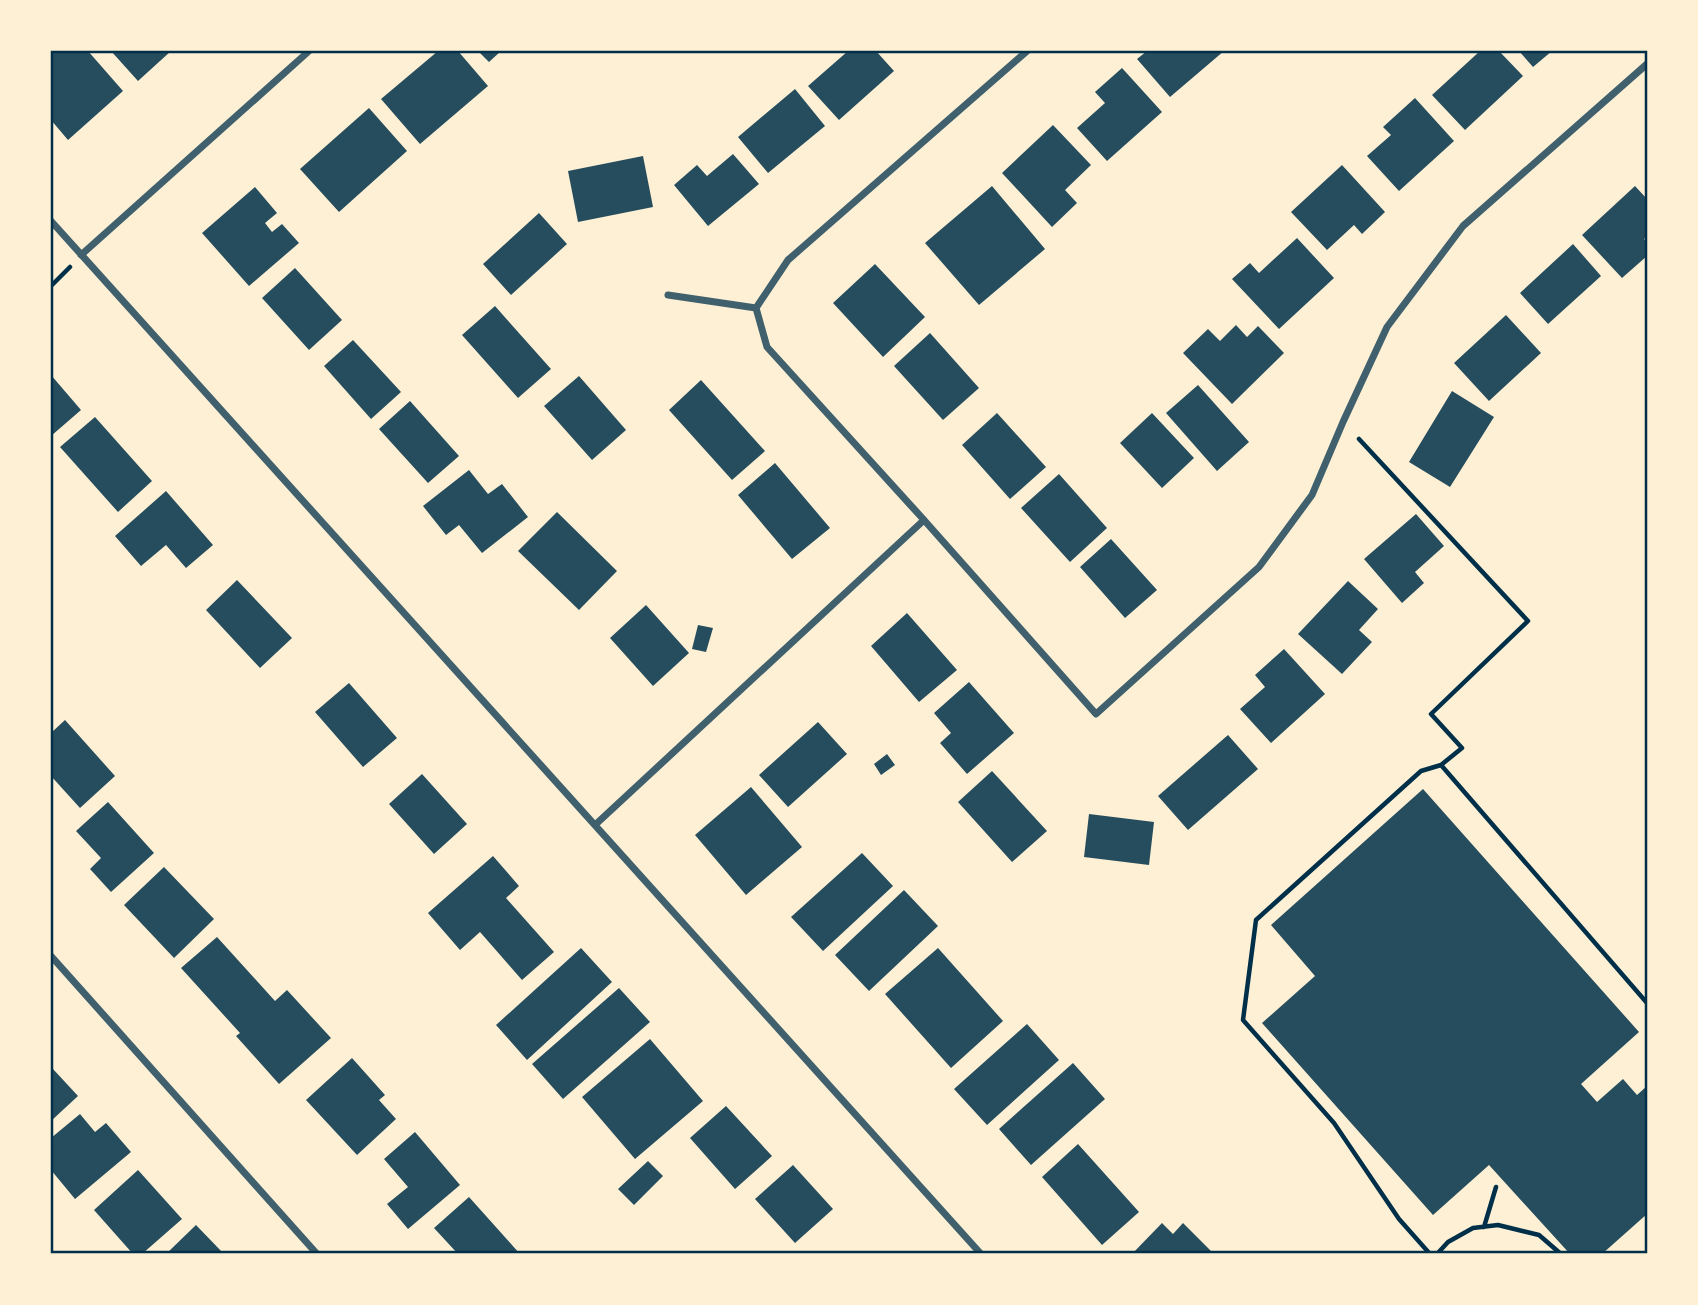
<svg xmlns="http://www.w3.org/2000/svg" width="1698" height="1305" font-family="Raleway,sans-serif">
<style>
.building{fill:#264d5e}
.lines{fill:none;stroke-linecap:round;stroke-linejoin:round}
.path{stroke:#003049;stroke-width:4.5}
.minor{stroke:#3f606c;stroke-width:7}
.neatline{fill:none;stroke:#003049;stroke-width:2.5}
</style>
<rect width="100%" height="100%" fill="#fdf0d5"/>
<path class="building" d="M51,51H88L123,91L68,140L51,120Z
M111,51H171L138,81Z
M438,51H458L488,86L420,144L381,99Z
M478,51H501L489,62Z
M848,51H876L894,71L839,120L808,86Z
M1147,51H1224L1170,97L1137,59Z
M1480,51H1499L1523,76L1465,130L1432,95Z
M1519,51H1552L1533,67Z
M1122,68L1162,112L1107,161L1077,128L1105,103L1095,92Z
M795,89L825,126L768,173L738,137Z
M1415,98L1454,141L1399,191L1367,156L1391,135L1383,127Z
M369,108L407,151L339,212L300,169Z
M1053,125L1091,165L1065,190L1077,203L1052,227L1002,173Z
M733,154L759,184L708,226L674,185L697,165L707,176Z
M643,156L653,207L578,222L568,171Z
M1342,165L1385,212L1362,234L1354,225L1327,250L1291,212Z
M992,186L1045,249L979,305L925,243Z
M1635,186L1647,199V236L1644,239L1647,242V256L1622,278L1582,235Z
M255,187L277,213L265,223L272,232L282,224L299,243L249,286L202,233Z
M539,213L567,244L511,295L483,264Z
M1297,238L1334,278L1279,329L1232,279L1250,263L1259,273Z
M1573,244L1601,276L1548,324L1520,293Z
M875,264L925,317L883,357L833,303Z
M295,268L342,320L309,350L262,298Z
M495,306L551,369L518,398L462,335Z
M1506,315L1541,353L1489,401L1454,363Z
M1236,325L1247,337L1258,326L1284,353L1232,404L1183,353L1208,329L1220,341Z
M930,333L979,388L943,420L894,366Z
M353,340L401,392L371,419L324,366Z
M51,375L81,410L51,436Z
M579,376L626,430L592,460L544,406Z
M701,380L765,451L732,480L669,410Z
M1198,385L1249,442L1217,471L1166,413Z
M1452,391L1494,417L1450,487L1409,462Z
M410,401L459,456L428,483L379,429Z
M997,413L1046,467L1010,499L962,445Z
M1152,413L1194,458L1162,488L1120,443Z
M95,417L152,481L118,512L60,447Z
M775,463L830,528L792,559L738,495Z
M469,470L488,494L502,484L528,517L482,553L459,525L446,535L423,506Z
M1059,474L1107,528L1070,562L1021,508Z
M166,491L213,545L186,568L166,545L141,566L115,536Z
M557,512L617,571L579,610L518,551Z
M1416,514L1444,546L1415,572L1424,583L1402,603L1364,559Z
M1111,539L1157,590L1125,618L1080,567Z
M237,580L292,638L260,668L206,610Z
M1348,581L1378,609L1359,630L1372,642L1342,674L1298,634Z
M646,605L689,653L653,686L610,638Z
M907,613L957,670L919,702L871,646Z
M698,625L713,628L706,652L692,649Z
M1284,649L1325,694L1271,743L1240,709L1265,687L1255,675Z
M969,682L1014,733L967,774L940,743L951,733L934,713Z
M349,683L397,738L363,767L315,712Z
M65,720L115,776L80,808L51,776V733Z
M818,722L847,754L788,807L759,775Z
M1228,735L1258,769L1188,830L1158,796Z
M887,754L895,765L881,775L874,764Z
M992,771L1047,831L1012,862L958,802Z
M422,774L467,824L434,854L389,804Z
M751,787L802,847L746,895L695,835Z
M1423,789L1639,1032L1581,1084L1597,1102L1623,1079L1637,1095L1647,1086V1214L1602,1254H1570L1489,1165L1433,1215L1262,1023L1315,976L1271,925Z
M108,802L154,853L111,892L90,869L101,858L76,831Z
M1089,814L1154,822L1149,865L1084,857Z
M862,853L893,886L823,951L791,917Z
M493,856L519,886L506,898L554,952L522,980L480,932L460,950L428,913Z
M164,867L214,919L174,958L124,905Z
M904,890L938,926L869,991L835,955Z
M217,937L275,1001L287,990L331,1038L279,1084L236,1036L240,1033L181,968Z
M581,948L612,982L527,1060L496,1025Z
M938,948L1003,1021L951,1068L885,994Z
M619,988L650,1022L563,1099L532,1064Z
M1027,1024L1059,1060L987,1125L954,1089Z
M650,1039L703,1101L635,1159L582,1097Z
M352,1058L385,1095L379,1100L396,1119L357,1155L306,1100Z
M1073,1063L1105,1099L1031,1165L999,1129Z
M53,1069L78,1096L51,1121V1072Z
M726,1106L772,1156L735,1189L690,1138Z
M80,1114L95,1132L106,1123L131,1152L75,1199L51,1170V1138Z
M415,1132L460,1185L408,1229L387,1204L408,1187L384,1159Z
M1078,1144L1139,1212L1102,1245L1042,1177Z
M648,1161L663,1176L634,1205L618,1189Z
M793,1165L833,1209L795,1243L755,1199Z
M138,1170L182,1219L142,1254H133L94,1210Z
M469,1197L520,1254H458L434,1228Z
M1162,1223L1173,1234L1183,1223L1214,1254H1132Z
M196,1225L223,1253L222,1254H166Z"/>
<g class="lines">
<path class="path" d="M51,286L70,267
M1359,439L1528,621L1431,714L1462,748L1441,765L1647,1003
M1484,1227L1496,1187
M1430,1254L1399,1219L1334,1123L1243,1020L1256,920L1421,771L1441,765
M1437,1254L1448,1242L1473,1228L1498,1225L1539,1235L1561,1254"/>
<path class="minor" d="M51,221L981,1254
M81,255L309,51
M668,295L756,308
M756,308L767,347L924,520L1096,714L1259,567L1312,495L1343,422L1387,327L1463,226L1647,64
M756,308L788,260L1027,51
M595,825L924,520
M51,956L317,1254"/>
</g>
<rect width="1698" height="1305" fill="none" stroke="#fdf0d5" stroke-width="105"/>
<rect x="52" y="52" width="1594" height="1200" class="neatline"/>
</svg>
